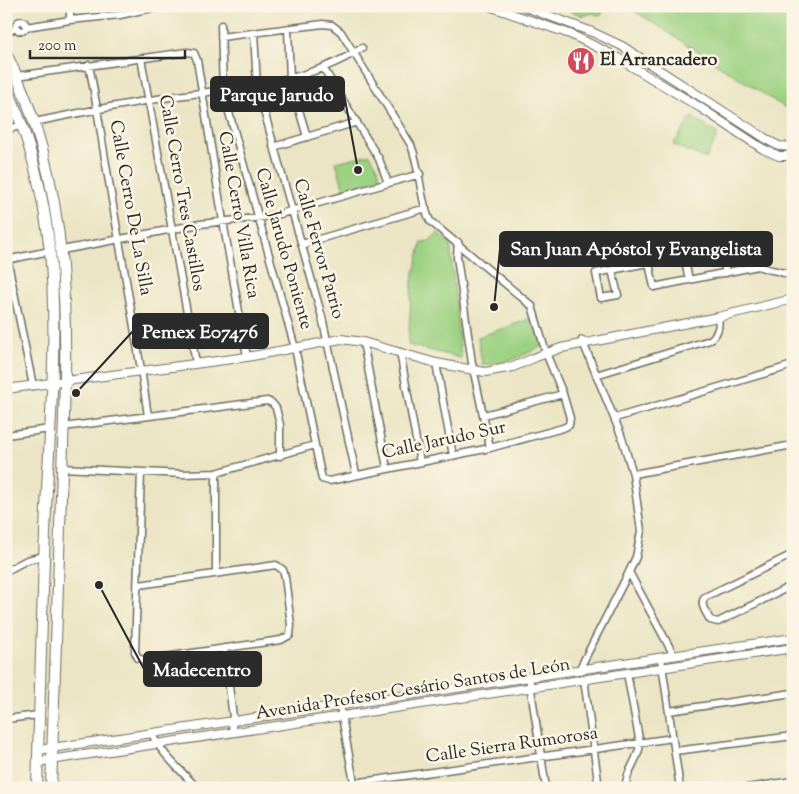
<svg xmlns="http://www.w3.org/2000/svg" width="799" height="794" font-family="'Sorts Mill Goudy',serif">
<style>
.green{fill:#9cd182;stroke:#647e56}
.lines{fill:none;stroke-linecap:round;stroke-linejoin:round}
.minor-casing{stroke:#6e6c61;stroke-width:9}
.tertiary-casing{stroke:#6e6c61;stroke-width:10}
.primary-casing{stroke:#6e6c61;stroke-width:12}
.minor{stroke:#fff;stroke-width:6}
.tertiary{stroke:#fff;stroke-width:8}
.primary{stroke:#fff;stroke-width:10}
.labels{text-anchor:middle;dominant-baseline:central;stroke-width:5;stroke-linejoin:round;paint-order:stroke}
.poi-label{font-size:18px;font-weight:bold;fill:#2b2b2b;stroke:#fcf5e5;text-anchor:start}
.street-label{font-size:18px;fill:#2b2b2b;stroke:#fcf5e5}
.leader{fill:none;stroke:#2b2b2b;stroke-width:2}
.callout-dot{fill:#2b2b2b;stroke:#fcf5e5;stroke-width:2}
.callout{fill:#2b2b2b;stroke:#2b2b2b;stroke-width:2}
.callout-label{font-size:19px;text-anchor:middle;font-weight:bold;fill:#fff}
</style>
<rect width="100%" height="100%" fill="#fcf5e5"/>
<filter id="ink" filterUnits="userSpaceOnUse"><feTurbulence type="fractalNoise" baseFrequency=".02" numOctaves="2"/><feDisplacementMap in="SourceGraphic" scale="10" xChannelSelector="R" yChannelSelector="G"/><feConvolveMatrix kernelMatrix="1 2 1 2 8 2 1 2 1" color-interpolation-filters="sRGB"/></filter>
<filter id="wash" filterUnits="userSpaceOnUse"><feTurbulence type="fractalNoise" baseFrequency=".0096" numOctaves="4" result="noise"/><feDisplacementMap in="SourceGraphic" scale="20" xChannelSelector="R" yChannelSelector="G"/><feGaussianBlur stdDeviation="1.12" result="paint"/><feColorMatrix in="noise" values="0 0 0 0 0 0 0 0 0 0 0 0 0 0 0 0 0 1.4 0 .05"/><feComposite in="paint" operator="in"/></filter>
<g filter="url(#wash)">
<rect width="100%" height="100%" fill="#ebe5c5"/>
<path class="green" d="M559,6H605L601,16L592,13L583,16Z
M627,6H793V108L787,109Z
M692,117L718,134L706,159L673,145Z
M370,154L378,168L380,178L344,190L336,162Z
M438,233L450,242L461,358L408,345L412,281L422,242L429,241Z
M535,317L544,345C524,355 505,366 482,364L478,337Z"/>
</g>
<g filter="url(#ink)">
<g class="lines">
<defs>
<path id="minor" d="M70,20V12L74,6
M16 26a5 5 0 1 1 10 0a5 5 0 1 1-10 0Z
M221,25L223,91L295,348L322,479L329,481L490,448L563,428L569,425L570,418L563,394L546,353L532,306L430,221C419,198 421,170 411,145L341,32L332,25L323,24L221,37
M26,27L70,20L120,15L147,9L172,6
M288,29L290,79L307,137
M6,32L17,28
M254,33L257,86L322,317L356,474
M141,58L196,363
M89,65C97,104 102,143 109,182C122,260 137,338 148,416
M324,69L379,159L388,183
M17,76L187,52L194,53L197,60L223,221L247,357
M35,122C82,112 129,103 177,96C241,87 306,84 362,48
M6,129L22,126
M273,147L357,122
M458,242L457,257L472,363L490,448
M302,244L426,208
M62,250L200,224L273,216L420,174
M6,253L33,386
M6,260L50,251
M649,263L654,287L758,266C769,271 787,271 793,278
M612,270L618,295L601,298L596,273L684,256L689,280
M726,273L721,249L754,242L758,266
M791,276L793,292
M363,342L387,468
M400,352L420,462
M436,363L453,456
M596,375L710,340C718,334 720,327 718,317
M484,415L563,394
M615,418L793,365
M63,427L267,401L272,403L276,408L280,425V456
M6,435L50,429
M62,468L184,474L216,473L315,445
M633,474L793,445
M793,554L705,597C699,604 706,612 710,620L718,622L793,585
M6,571L27,560L44,556
M629,572L671,650L672,656
M216,573V473
M139,585L276,565L283,570L285,577L291,625L290,635L281,640L144,660L138,658L135,652L141,472
M224,648L233,717L232,732
M789,649L793,675
M661,658L680,788
M579,670L629,572L636,557L641,531L633,474L621,435L582,340
M529,677L546,788
M584,679L599,788
M340,706L355,788
M669,711L793,693
M6,719L39,715
M152,734C162,755 182,771 197,788
M675,751L793,736
M354,783L673,738
M626,788C625,771 639,760 640,744L627,673
M747,788L793,781"/>
<path id="tertiary" d="M489,6L570,34L611,54L701,108L763,149L779,156H793
M523,6L592,32L622,46L771,142L779,146L793,147
M6,389L247,357L341,339L363,342L436,363L485,372L513,367L536,357L561,348L718,317L793,299
M38,750L793,638
M37,762L793,648"/>
<path id="primary" d="M6,53C77,196 67,342 61,497C58,594 54,691 51,788
M6,85C29,137 44,195 50,252C58,336 50,424 46,509C42,602 40,695 37,788"/>
</defs>
<use href="#minor" class="minor-casing"/>
<use href="#tertiary" class="tertiary-casing"/>
<use href="#primary" class="primary-casing"/>
<use href="#minor" class="minor"/>
<use href="#tertiary" class="tertiary"/>
<use href="#primary" class="primary"/>
</g>
</g>
<defs>
<symbol id="restaurant-disc" viewBox="-11 -11 22 22"><circle r="9.5" fill="#d1495b" stroke="#fcf5e5"/><path d="M-5-6h1v4h1v-4h1v4h1v-4h1v5L-1.5 .5V6h-2V.5L-5-1ZM5-6V6H3V1.5H1.5Q1.5-4 5-6Z" fill="#fff"/></symbol>
</defs>
<g fill-rule="evenodd">
<use href="#restaurant-disc" x="565" y="45" width="32" height="32"/>
</g>
<g class="labels">
<g class="poi-label">
<text x="600" y="61">El Arrancadero</text>
</g>
<g class="street-label">
<text transform="translate(181 193) rotate(80)">Calle Cerro Tres Castillos</text>
<text transform="translate(130 208) rotate(80)">Calle Cerro De La Silla</text>
<text transform="translate(238 215) rotate(80)">Calle Cerro Villa Rica</text>
<text transform="translate(283 249) rotate(74)">Calle Jarudo Poniente</text>
<text transform="translate(318 249) rotate(74)">Calle Fervor Patrio</text>
<text transform="translate(444 441) rotate(-12)">Calle Jarudo Sur</text>
<text transform="translate(413 690) rotate(-9)">Avenida Profesor Cesário Santos de León</text>
<text transform="translate(512 746) rotate(-8)">Calle Sierra Rumorosa</text>
</g>
</g>
<path class="leader" d="M358 170L344 94M494 307L500 249M76 393L133 331M99 585L144 669"/>
<g class="callout-dot">
<circle cx="358" cy="170" r="5"/>
<circle cx="494" cy="307" r="5"/>
<circle cx="76" cy="393" r="5"/>
<circle cx="99" cy="585" r="5"/>
</g>
<g class="callout">
<rect x="211" y="77" width="133" height="34" rx="5"/>
<rect x="500" y="232" width="272" height="34" rx="5"/>
<rect x="133" y="314" width="135" height="34" rx="5"/>
<rect x="144" y="652" width="117" height="34" rx="5"/>
</g>
<g class="callout-label">
<text x="277" y="101">Parque Jarudo</text>
<text x="636" y="255">San Juan Apóstol y Evangelista</text>
<text x="200" y="338">Pemex E07476</text>
<text x="202" y="676">Madecentro</text>
</g>
<rect width="799" height="794" fill="none" stroke="#fcf5e5" stroke-width="25"/>
<path d="M30 50v8h155v-8" fill="none" stroke="#2b2b2b" stroke-width="2.5"/>
<text x="38" y="50" font-size="15" fill="#2b2b2b" stroke="#fcf5e5" stroke-width="4" paint-order="stroke">200 m</text>
</svg>
